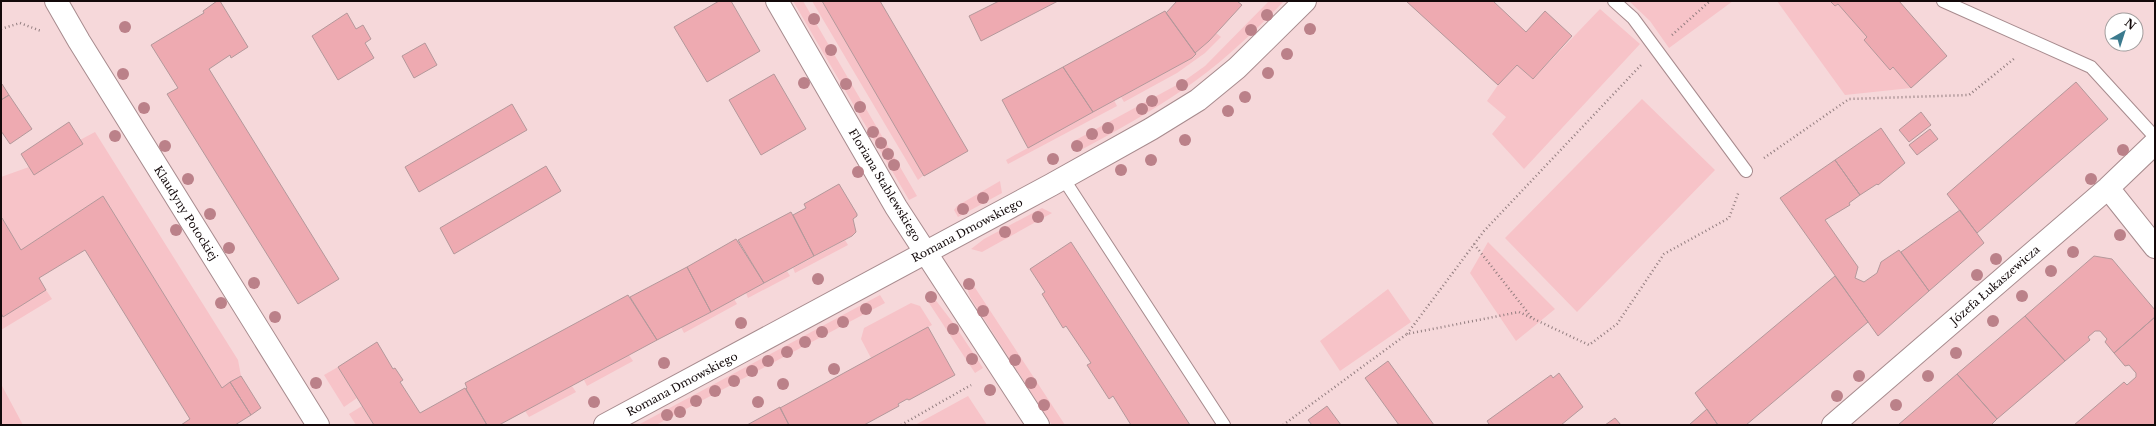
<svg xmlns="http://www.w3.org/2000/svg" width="2156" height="426" font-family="'Libre Baskerville',serif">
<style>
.green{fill:#f7c3c8}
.building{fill:#eeaab1;stroke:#b4989b}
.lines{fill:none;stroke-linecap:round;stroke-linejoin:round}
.lane-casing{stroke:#a78b8e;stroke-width:14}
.street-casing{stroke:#a78b8e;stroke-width:24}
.path{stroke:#927d7f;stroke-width:2.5;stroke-dasharray:1 3;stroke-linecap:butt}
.lane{stroke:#fff;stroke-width:12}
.street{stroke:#fff;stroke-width:22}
.tree{fill:#bb8189}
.labels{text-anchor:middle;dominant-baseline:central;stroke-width:3;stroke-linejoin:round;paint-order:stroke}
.street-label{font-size:11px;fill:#13090a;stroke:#fff}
</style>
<rect width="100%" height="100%" fill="#f6d8da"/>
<path class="green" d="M793,1H803L917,196L909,200Z
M812,1H822L924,175L918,180Z
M1269,1H1284C1253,33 1221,64 1184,89C1150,112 1115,132 1079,151L1074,141L1184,81L1205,66Z
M1629,1H1733L1669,48L1650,21Z
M1777,1H1830L1835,6L1838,4L1867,37L1864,40L1890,69L1893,67L1911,88L1845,95Z
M1600,9L1640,44L1524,169L1492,134L1506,117L1487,101L1498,85L1517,65L1533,79Z
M1216,33L1221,37L1205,53L1177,73L1124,102L1121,97L1192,58L1196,55L1195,53Z
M1642,99L1715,170L1577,312L1505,238Z
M1114,100L1117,106L1008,164L1006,160Z
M95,132L238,360L241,376L222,388L103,196L21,250L3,219H1V177L29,167Z
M1000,181L1002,193L958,217L954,210L957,206Z
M1042,208L1052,213L982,252L971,249L984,239Z
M845,240L848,245L795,273L793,268Z
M1488,242L1555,309L1516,341L1470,273Z
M787,271L790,276L748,298L746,293Z
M964,279L970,280L1065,425H1052L970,297Z
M1388,289L1411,322L1340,371L1320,341Z
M46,290L52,299L1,330V313L3,317Z
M931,294L954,324L983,368L975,373L925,297Z
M880,295L885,303L656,425H638Z
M734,299L737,304L684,333L681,327Z
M911,303L920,306L932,325L871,358L861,339L864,328Z
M629,355L633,361L587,386L584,380Z
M338,367L357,398L344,407L324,375Z
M1,384L23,425H1Z
M572,386L576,392L529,417L525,411Z
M968,396L987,425H915Z
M362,406L374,425H356L349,414Z"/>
<path class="building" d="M217,1H220L248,47L231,58L230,55L209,69L339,279L298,304L167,94L178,88L151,45L204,13L203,11Z
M719,1H731L760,51L707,82L674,27Z
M822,1H880L968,151L924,176Z
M999,1H1058L981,41L969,16Z
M1177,1H1237L1242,5L1209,41L1195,53L1166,13Z
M1406,1H1493L1526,32L1545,11L1572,36L1533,79L1517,65L1498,85Z
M1830,1H1899L1947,56L1911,88L1893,67L1890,70L1864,40L1867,37L1838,4L1835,6Z
M1165,11L1196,54L1192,58L1093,112L1063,67Z
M347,13L356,29L363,25L371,39L365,43L374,58L338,80L312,36Z
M425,43L437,65L414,78L402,56Z
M1063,67L1093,112L1028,148L1002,100Z
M774,74L806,129L761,155L729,100Z
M2076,82L2108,119L1977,233L1947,194Z
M2,84L9,95L1,100V85Z
M9,95L32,129L10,144L1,131V100Z
M512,104L527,130L419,192L405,167Z
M1921,112L1931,125L1909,142L1899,130Z
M69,122L83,144L34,175L21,154Z
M1881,128L1905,163L1878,185L1877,184L1860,195L1835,160Z
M1930,129L1938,139L1917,155L1909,145Z
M1835,160L1860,195L1849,203L1850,205L1825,220L1858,267L1855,278L1864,282L1877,273L1881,262L1899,250L1929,291L1878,336L1780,198Z
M546,166L561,191L454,254L440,228Z
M839,184L857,214V216L853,219L856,232L852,236L814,256L793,215L806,208L804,204Z
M103,196L222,388L230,382L251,415L235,425H181L190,419L85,250L39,278L46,290L3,317L1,313V219L2,218L21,250Z
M1960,210L1984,243L1929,291L1901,252Z
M791,212L814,256L764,283L738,240Z
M736,239L764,283L711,312L687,267Z
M1071,242L1190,425H1131L1113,396L1109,399L1087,365L1091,363L1066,326L1063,328L1042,294L1045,292L1030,269Z
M2094,256L2112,259L2155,310V317L2114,353L2105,342L2107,339L2100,331H2095L2088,337L2090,340L2065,361L2025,316Z
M687,267L711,312L657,340L630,297Z
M1835,276L1868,322L1746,425H1718L1695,393Z
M628,295L657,340L499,425H487L466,389L467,388L465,383Z
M2025,316L2065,361L1997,419L1957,374Z
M2155,317V425H2074L2124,382L2127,385L2136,377V373L2129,365L2125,366L2114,353Z
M928,327L955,375L909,400L907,399L898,404L899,406L864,425H789L780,408Z
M377,342L393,369L395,368L403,380L400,382L420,413L465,388L487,425H374L338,367Z
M1388,361L1434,425H1399L1365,378Z
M1559,373L1583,407L1561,425H1487L1489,424L1487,421L1551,375L1553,378Z
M1957,374L1997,419L1991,425H1898Z
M241,376L261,408L251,415L230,382Z
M1327,406L1341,425H1312L1308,420Z
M780,407L789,425H747Z
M1707,409L1718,425H1689Z
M1615,418L1621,425H1605Z"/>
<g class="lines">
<defs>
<path id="lane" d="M1614,1L1633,18L1746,171
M1943,1L2091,67L2155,137
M1063,178L1224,425"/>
<path id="street" d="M56,1L79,41L318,425
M777,1L896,207L1038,425
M2108,188L2155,247
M605,425L1051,185L1151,129L1198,100L1237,68L1305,1
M1833,425L2108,188L2155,143"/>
</defs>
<use href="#lane" class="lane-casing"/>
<use href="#street" class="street-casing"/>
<path class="path" d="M1,29L20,23L41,31
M1672,35L1710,1
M1764,158L1849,99L1969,95L2015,58
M1474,244L1532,318
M1407,334L1484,231L1641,65
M901,425L971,385
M1283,425L1407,334L1519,312L1589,345L1617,324L1664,254L1729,218L1739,191"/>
<use href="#lane" class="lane"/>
<use href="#street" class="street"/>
</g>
<g class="tree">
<circle cx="1267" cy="15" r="6"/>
<circle cx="814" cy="19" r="6"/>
<circle cx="125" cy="27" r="6"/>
<circle cx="1310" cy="29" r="6"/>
<circle cx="1251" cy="30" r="6"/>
<circle cx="831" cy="50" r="6"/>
<circle cx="1287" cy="54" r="6"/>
<circle cx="1268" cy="73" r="6"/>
<circle cx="123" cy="74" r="6"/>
<circle cx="804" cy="83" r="6"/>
<circle cx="846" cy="84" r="6"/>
<circle cx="1182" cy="85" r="6"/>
<circle cx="1245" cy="97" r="6"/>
<circle cx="1152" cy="101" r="6"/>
<circle cx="860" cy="107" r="6"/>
<circle cx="144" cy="108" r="6"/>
<circle cx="1142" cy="109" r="6"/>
<circle cx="1228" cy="111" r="6"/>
<circle cx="1108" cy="128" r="6"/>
<circle cx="873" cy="132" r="6"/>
<circle cx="1092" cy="134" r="6"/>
<circle cx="115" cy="136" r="6"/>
<circle cx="1185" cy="140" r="6"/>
<circle cx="881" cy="143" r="6"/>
<circle cx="165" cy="146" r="6"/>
<circle cx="1077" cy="146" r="6"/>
<circle cx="2123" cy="150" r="6"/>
<circle cx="888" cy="154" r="6"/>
<circle cx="1053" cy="159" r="6"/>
<circle cx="1151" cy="160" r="6"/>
<circle cx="894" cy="165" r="6"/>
<circle cx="1121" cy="170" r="6"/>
<circle cx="858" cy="172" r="6"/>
<circle cx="188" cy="179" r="6"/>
<circle cx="2091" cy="179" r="6"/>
<circle cx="983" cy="198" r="6"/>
<circle cx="963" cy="209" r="6"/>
<circle cx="210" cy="214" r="6"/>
<circle cx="1038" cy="217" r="6"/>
<circle cx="176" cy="230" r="6"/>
<circle cx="1005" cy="232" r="6"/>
<circle cx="2120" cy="235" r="6"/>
<circle cx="229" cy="248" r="6"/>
<circle cx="2073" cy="252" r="6"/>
<circle cx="1996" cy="259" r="6"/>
<circle cx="2051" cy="271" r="6"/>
<circle cx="1977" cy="275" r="6"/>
<circle cx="818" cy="279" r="6"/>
<circle cx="254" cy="283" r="6"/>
<circle cx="969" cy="284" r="6"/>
<circle cx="2022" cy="296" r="6"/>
<circle cx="931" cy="297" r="6"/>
<circle cx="221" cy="303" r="6"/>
<circle cx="866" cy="309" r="6"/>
<circle cx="983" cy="311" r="6"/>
<circle cx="275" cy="317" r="6"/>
<circle cx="1993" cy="321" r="6"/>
<circle cx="843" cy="322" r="6"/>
<circle cx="741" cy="323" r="6"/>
<circle cx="953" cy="329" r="6"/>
<circle cx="822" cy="332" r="6"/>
<circle cx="805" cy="342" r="6"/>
<circle cx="787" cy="352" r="6"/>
<circle cx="1956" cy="353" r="6"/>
<circle cx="972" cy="359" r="6"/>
<circle cx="1015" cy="360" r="6"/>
<circle cx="768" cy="361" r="6"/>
<circle cx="664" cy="363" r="6"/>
<circle cx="834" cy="369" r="6"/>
<circle cx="752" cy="371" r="6"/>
<circle cx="1859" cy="376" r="6"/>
<circle cx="1928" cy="376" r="6"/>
<circle cx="734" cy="381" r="6"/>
<circle cx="316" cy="383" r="6"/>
<circle cx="1031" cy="383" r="6"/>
<circle cx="783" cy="384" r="6"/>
<circle cx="990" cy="390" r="6"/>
<circle cx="715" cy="391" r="6"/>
<circle cx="1837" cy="396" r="6"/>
<circle cx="696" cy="401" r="6"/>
<circle cx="594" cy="402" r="6"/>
<circle cx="758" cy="402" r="6"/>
<circle cx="1044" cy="405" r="6"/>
<circle cx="1896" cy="405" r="6"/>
<circle cx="680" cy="412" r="6"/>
<circle cx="667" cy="415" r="6"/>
</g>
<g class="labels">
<g class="street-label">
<text transform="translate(885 185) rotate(59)">Floriana Stablewskiego</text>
<text transform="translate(186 213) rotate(58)">Klaudyny Potockiej</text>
<text transform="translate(967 230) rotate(-28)">Romana Dmowskiego</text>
<text transform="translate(1995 285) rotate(-41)">Józefa Łukaszewicza</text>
<text transform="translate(682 384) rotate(-28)">Romana Dmowskiego</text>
</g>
</g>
<rect width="2156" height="426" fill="none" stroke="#13090a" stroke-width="4"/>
<g transform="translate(2124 32) rotate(39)"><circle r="19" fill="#ffffff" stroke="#a19d9d"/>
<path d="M0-3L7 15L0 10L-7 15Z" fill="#3b7a8e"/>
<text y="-6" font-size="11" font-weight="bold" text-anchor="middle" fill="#13090a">N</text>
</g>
</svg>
